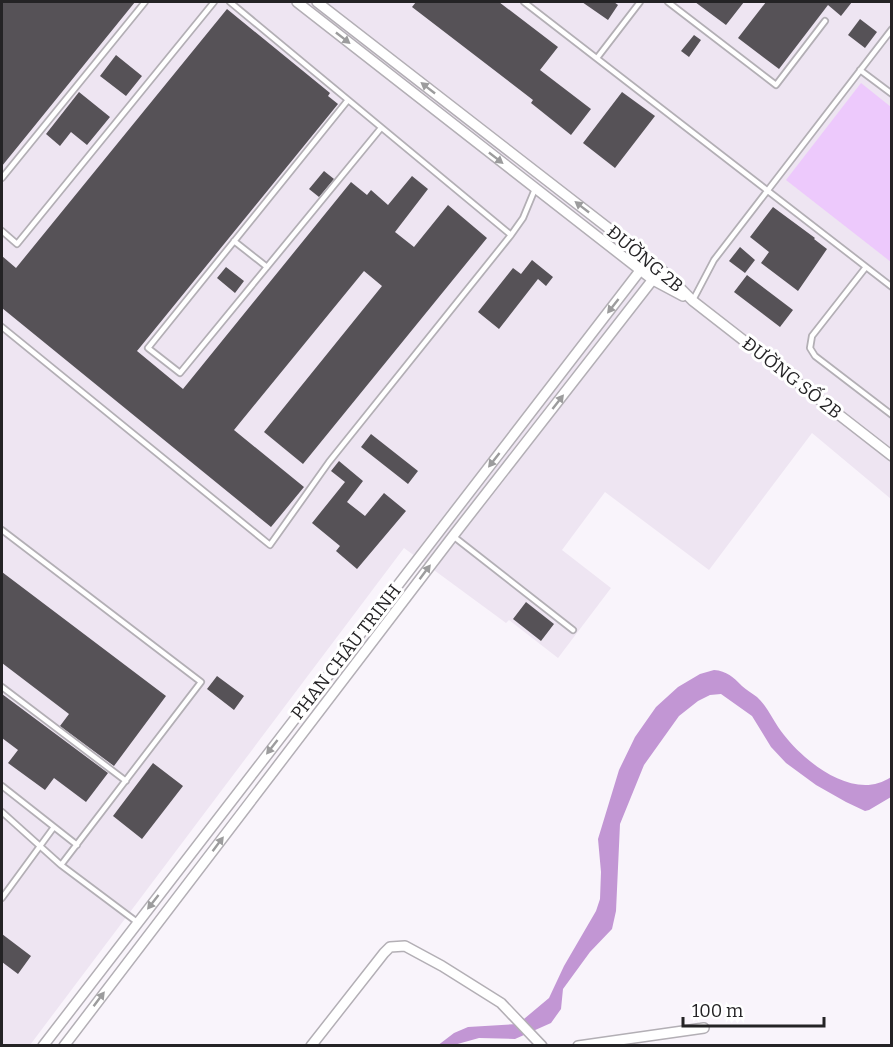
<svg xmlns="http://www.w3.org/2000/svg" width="893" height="1047" font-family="Bitter,serif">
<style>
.built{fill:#eee5f2}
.green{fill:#edc9fc}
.water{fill:#c296d4}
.building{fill:#565257}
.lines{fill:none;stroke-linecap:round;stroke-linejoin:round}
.lane-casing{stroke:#b3afb5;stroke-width:8}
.street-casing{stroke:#b3afb5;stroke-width:12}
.lane{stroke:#fff;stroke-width:4.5}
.street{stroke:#fff;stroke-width:9}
.oneway{fill:#9c9c9d}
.labels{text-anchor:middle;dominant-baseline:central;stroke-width:6;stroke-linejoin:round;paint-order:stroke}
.street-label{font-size:18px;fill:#242325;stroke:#fff}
</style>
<rect width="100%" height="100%" fill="#f9f4fb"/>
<path class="built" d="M2,2H891V499L812,433L709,570L605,492L562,550L611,588L558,658L509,620L506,623L404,548L30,1045L2,1046Z"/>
<path class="green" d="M861,83L891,107V262L786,180Z"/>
<path class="water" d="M714,670C727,671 733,677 742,686C746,690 752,693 757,697C768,707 774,723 784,735C806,763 855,802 891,777V797L869,810L865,811L846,802L816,785L786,763L771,747L752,716L721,694L710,695L698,701L679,716L644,765L620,824L616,911L612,929L590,952L563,989L561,1009L551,1023L515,1039L479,1038L454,1045L437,1046L454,1033L468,1027L518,1024L549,998L564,966L596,911L600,899L601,872L598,839L619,770L635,737L656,707L678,687L700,674Z"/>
<path class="building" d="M2,2H135L2,166Z
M416,2H499L558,47L540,70L591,109L571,135L531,103L533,100L412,7Z
M582,2H614L618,5L608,20Z
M695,2H744L726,25Z
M766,2H852L841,16L828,5L779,69L738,38Z
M227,9L330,93L328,96L338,104L137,351L183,389L351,182L367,195L371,190L388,205L412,176L428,189L395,232L414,247L448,205L487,238L303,464L264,432L382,286L364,271L234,430L304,487L271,527L2,308V256L16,268Z
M860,19L877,32L865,48L848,35Z
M694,35L701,40L689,57L681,51Z
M116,55L142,76L126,96L100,76Z
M79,92L110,117L87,145L71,132L60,146L46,134Z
M622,92L655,116L615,168L583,143Z
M324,171L334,179L319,197L309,189Z
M773,207L815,238L814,239L827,249L798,291L761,263L769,252L750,237Z
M740,247L755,260L745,273L729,261Z
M532,260L553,277L546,286L538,279L499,329L478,312L513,268L521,274Z
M226,267L244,281L235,293L217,278Z
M747,275L793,310L780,327L734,292Z
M371,434L418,471L408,484L361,447Z
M339,461L363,481L347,502L365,516L384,493L406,511L357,569L336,551L340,546L312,523L345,482L331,471Z
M2,572L166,696L114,766L60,726L69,714L2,663Z
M526,602L554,624L541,641L513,619Z
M217,676L244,696L234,710L207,689Z
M2,694L108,773L86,802L54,778L45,790L8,763L18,750L2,738Z
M153,763L183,786L142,839L113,816Z
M2,934L31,956L18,974L2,962Z"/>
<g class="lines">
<defs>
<path id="lane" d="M524,2L892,287
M668,2L776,85L825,21
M597,58L640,2
M860,70L892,94
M348,100L148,348L180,373L381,128
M2,178L145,2
M2,231L17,244L214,2
M511,235L523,218L535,189
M234,241L267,267
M866,267L812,336L810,348L815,356L892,415
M693,300L714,260L892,29
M2,327L270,545L329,462L511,235L230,2
M2,530L201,682L61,865
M453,536L573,630
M2,687L126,781
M2,786L77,845
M2,812L61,865L137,922
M2,898L54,827"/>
<path id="street" d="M297,2L653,280L683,296
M317,2L661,269L693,301L892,456
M43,1046L649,259
M64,1046L453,536L661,269
M311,1046L384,953L390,947L405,946L442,966L501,1003L542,1046
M578,1046L704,1028"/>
</defs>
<use href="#lane" class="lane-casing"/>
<use href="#street" class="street-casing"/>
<use href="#lane" class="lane"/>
<use href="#street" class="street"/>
</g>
<defs><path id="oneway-solid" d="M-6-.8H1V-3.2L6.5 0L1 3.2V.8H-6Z" transform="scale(1.5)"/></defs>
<g class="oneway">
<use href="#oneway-solid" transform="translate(343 38) rotate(38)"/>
<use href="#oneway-solid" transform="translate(428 88) rotate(-142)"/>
<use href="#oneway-solid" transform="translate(496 158) rotate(38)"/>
<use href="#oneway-solid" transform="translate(582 207) rotate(-142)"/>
<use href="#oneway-solid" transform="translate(613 306) rotate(128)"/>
<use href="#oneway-solid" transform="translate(558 402) rotate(-52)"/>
<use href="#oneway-solid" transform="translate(494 460) rotate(128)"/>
<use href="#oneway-solid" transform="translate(425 572) rotate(-53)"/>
<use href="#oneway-solid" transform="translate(272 747) rotate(128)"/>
<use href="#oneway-solid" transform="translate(218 844) rotate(-53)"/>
<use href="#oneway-solid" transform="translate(153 902) rotate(128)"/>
<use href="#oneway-solid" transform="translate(99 999) rotate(-53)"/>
</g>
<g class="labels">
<g class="street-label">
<text transform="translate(645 259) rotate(40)">ĐƯỜNG 2B</text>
<text transform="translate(792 378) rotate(38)">ĐƯỜNG SỐ 2B</text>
<text transform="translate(346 652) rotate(-52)">PHAN CHÂU TRINH</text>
</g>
</g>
<rect width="893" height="1047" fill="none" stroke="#242325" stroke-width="6"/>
<path d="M683 1017v9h141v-9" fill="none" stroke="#242325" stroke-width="3"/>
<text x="692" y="1017" font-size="18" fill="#242325" stroke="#ffffff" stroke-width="4.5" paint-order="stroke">100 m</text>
</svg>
